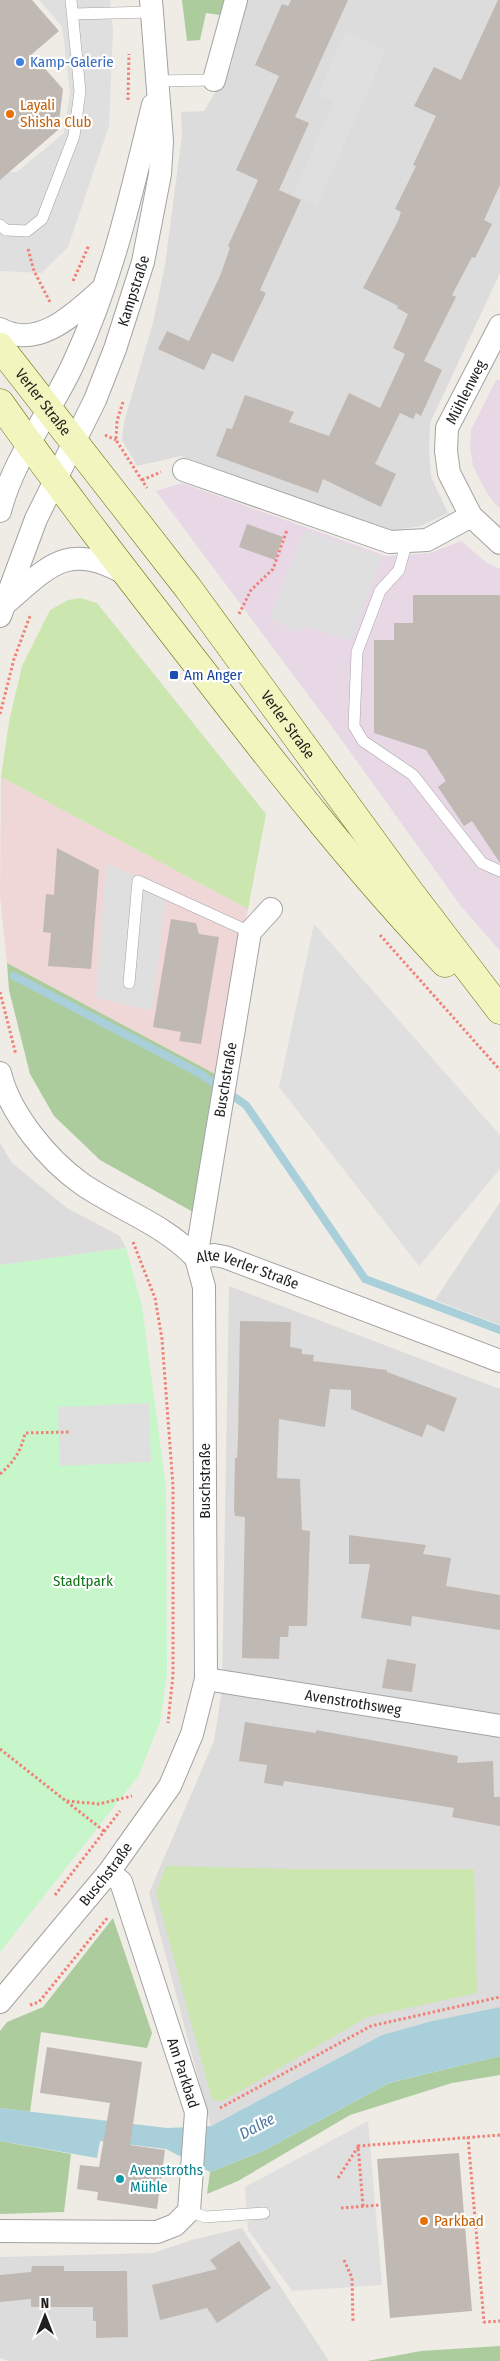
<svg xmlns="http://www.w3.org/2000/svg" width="500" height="2361" font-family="'Fira Sans Condensed',sans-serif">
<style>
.residential{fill:#dddcdc}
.commercial{fill:#efd7d7}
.industrial{fill:#e8d8e5}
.grass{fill:#cbe6af}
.forest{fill:#accc9e}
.park{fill:#c6f6ca}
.parking{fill:#dfdfdf}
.water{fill:#a9d0da}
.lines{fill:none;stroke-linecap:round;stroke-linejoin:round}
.stream{stroke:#a9d0da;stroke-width:8}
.building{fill:#c0b8b3}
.lane-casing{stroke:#a3a3a3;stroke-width:12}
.street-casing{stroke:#a3a3a3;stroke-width:24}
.secondary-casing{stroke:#67700c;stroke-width:29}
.path{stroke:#f18176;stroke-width:3;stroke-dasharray:2.5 2.5;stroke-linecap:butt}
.lane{stroke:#fff;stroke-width:11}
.street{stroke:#fff;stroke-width:22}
.secondary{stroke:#f3f5be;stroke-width:28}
.shop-dot{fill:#3f7fe0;stroke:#fff;stroke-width:2}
.food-dot{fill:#e8710a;stroke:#fff;stroke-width:2}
.transit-dot{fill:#1a4fb4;stroke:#fff;stroke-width:2}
.culture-dot{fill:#0f9aa8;stroke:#fff;stroke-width:2}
.labels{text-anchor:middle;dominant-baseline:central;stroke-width:4.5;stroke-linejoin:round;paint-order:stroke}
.shop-label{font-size:15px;fill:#366cbe;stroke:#fff;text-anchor:start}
.food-label{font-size:15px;fill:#c56008;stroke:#fff;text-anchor:start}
.street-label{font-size:15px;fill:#1f1f1f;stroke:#fff}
.transit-label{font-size:15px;fill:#164399;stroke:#fff;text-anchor:start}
.park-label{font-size:15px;fill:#13771a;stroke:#fff}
.culture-label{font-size:15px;fill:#0d838f;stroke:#fff;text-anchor:start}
.water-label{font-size:16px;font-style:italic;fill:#4e79a1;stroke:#fff}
</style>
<rect width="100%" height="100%" fill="#efece6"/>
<path class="residential" d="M247,0H500V273L430,423L429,451L431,477L448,513L421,526L390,531L181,456L137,466L122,440L124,422L153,323L165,265L182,135L181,112L204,111L231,66Z
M0,1143L12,1163L67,1208L120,1236L126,1248L0,1265Z
M500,1202V1325L435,1300Z
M229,1286L500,1389V2007L432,2021L382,2035L211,2126L149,1893L214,1741L222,1689Z
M242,2228L329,2361H8L0,2358V2257L153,2253L192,2240Z"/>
<path class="commercial" d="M1,777L248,909L217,1075L7,963L0,897Z"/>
<path class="industrial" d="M496,380H500V509L488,495L473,466L470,447L471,430Z
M182,483L386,556L430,553L461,541L487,563L500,569V951L460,905L338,735L156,491Z"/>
<path class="grass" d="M81,598L97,603L266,814L248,909L1,777L9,722L22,666L50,610L68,600Z
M166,1866L293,1869H474L477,1993L367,2017L223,2101L212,2100L156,1892Z"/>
<path class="forest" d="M182,0H224L220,15L206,13L200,40L187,41Z
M7,963L217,1075L193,1212L100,1160L54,1116L30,1074L9,990Z
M113,1918L152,2033L147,2048L41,2032L30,2112L0,2108V2031L7,2022L43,2007Z
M500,2056V2075L452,2083L350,2115L238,2181L207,2194L210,2172L263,2151L389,2083Z
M0,2141L71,2154L64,2212L0,2214Z
M500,2346V2361H367L421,2351Z"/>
<path class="park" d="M126,1248L142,1306L166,1488L167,1674L160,1722L139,1775L0,1952V1265Z"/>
<path class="parking" d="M39,0H110L113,31L109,126L68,247L42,273L0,271V172H17L64,133L70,92L62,26Z
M345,32L386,51L317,205L293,194L334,102L318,94Z
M304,530L382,557L352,640L304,627L299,633L269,618Z
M106,863L167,889L152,1011L96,998Z
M314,924L500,1135V1169L419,1266L279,1087Z
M149,1403L151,1462L60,1466L58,1407Z
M368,2121L382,2285L292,2291L248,2230L245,2187Z"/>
<path class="water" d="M500,2007V2056L389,2083L263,2151L210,2172L166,2149L100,2141L97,2158L0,2141V2108L167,2128L211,2126L382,2035L432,2021Z"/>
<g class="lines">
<path class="stream" d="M14,976L199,1073L246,1105L365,1279L500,1330"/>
</g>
<path class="building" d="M0,0H32L59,31L32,54L63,89L58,130L0,180Z
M291,0H348L295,117L309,123L279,190L301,200L260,290L266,293L233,362L212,353L204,370L158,349L167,331L189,341L220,276L230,248L228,246L258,180L236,170L279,76L255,65L282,4L288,6Z
M498,0H500V185L484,220L492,224L475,258L472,257L452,295L456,297L424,361L442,370L421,416L416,413L413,419L400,413L375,464L396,474L381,507L323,479L318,493L216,456L227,428L232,429L245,395L294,412L289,422L329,436L349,393L380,408L405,354L393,348L408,314L397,308L398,306L363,288L398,221L401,212L395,209L416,166L413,165L436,116L414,106L434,67L461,80Z
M247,524L283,537L275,560L239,547Z
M413,595H500V863L472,821L464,826L438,787L446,781L426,750L374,733V640H394V623H413Z
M57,848L99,870L91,969L48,966L51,933L43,932L46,894L54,895Z
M171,919L196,923L199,934L219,937L201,1044L179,1041L181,1032L153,1027Z
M240,1321L291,1322L290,1347L302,1349V1354L314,1355L313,1361L387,1370V1372L457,1398L444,1432L427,1424L422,1437L351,1409V1390L330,1389L325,1427L279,1419L277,1478L300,1479L302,1530L310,1531L307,1626H289L288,1637H280L279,1659L242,1658L245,1517L235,1516L234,1511L235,1458H237L238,1439Z
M349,1535L426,1545L423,1554L451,1558L446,1586L500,1595V1630L412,1616L411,1626L361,1618L370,1564H349Z
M387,1659L416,1664L412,1692L382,1688Z
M245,1722L316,1733V1730L458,1756L457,1763L493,1761L494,1797H500V1826L452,1817L454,1808L430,1804L284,1781L283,1786L264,1783L267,1765L239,1761Z
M47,2047L142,2062L130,2145L165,2150L157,2209L97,2200L98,2192L77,2189L80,2165L99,2167L110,2103L40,2093Z
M459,2153L472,2311L390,2318L377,2159Z
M239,2241L271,2288L217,2323L207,2308L160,2320L152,2285L217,2269L210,2260Z
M32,2266H64V2271H127L128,2337L96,2338V2321H93V2307H31V2299L0,2302V2275L31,2272Z"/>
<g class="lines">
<defs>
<path id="lane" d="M73,14L153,12
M157,81L214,80
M0,225L6,230L27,231L42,219L74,136L80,91L71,0
M407,541L399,570L380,591L357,652L354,726L363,741L413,775L482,863L500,871
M129,983L138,881L250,932
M189,2211L205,2217L264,2213"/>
<g id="street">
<path d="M214,80L236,0"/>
<path d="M500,326L447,428L446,451L449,473L471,516L500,543"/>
<path d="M0,329C38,350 74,314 100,291"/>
<path d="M184,470L390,542L427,540L471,516"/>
<path d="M0,511C14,456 51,413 74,362C113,278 131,194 153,105"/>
<path d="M6,603C51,564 68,542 126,574"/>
<path id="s1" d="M0,616L36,519L95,400L115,349L143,262L160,174L162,141L151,0"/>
<path d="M0,1073C10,1114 48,1160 82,1184C120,1210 164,1224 196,1258"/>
<path id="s2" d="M196,1258L214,1255L225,1257L500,1361"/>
<path id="s3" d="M206,1679L500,1726"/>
<path id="s4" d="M0,2002L109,1872L170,1786L192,1734L206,1679L204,1287L196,1258L250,932L271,909"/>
<path d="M0,2231L157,2232L175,2225L189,2211L196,2112L121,1882L109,1872"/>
</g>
<g id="secondary">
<path id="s5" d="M0,347L188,588L409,891L500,1010"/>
<path d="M0,403C63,492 129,577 196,663C275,766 355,868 445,963"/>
</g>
</defs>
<use href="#lane" class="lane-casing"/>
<use href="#street" class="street-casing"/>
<use href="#secondary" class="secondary-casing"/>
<path class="path" d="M128,100L129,54
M28,249L34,271L50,302
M73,281L89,245
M123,402L117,421L116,440L147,488
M105,435L116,440
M142,480L161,472
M239,614L251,590L273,569L287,530
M0,714L14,659L30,616
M380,935L500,1070
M0,992L16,1055
M133,1242L155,1298L162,1339L173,1486V1675L168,1723
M0,1474C14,1462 21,1451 25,1433L69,1432
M0,1749L104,1831
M67,1801L99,1804L132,1796
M55,1895L120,1811
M30,2005L39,2002L108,1917
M220,2108L371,2026L500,1997
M468,2137L484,2322L500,2321
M338,2178L358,2147
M363,2206L358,2146L500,2135
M341,2208L380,2205
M344,2260L352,2278L353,2322"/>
<use href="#lane" class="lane"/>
<use href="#street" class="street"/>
<use href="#secondary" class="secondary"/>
</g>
<circle class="shop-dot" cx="20" cy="62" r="5"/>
<g class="food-dot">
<circle cx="10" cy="114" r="5"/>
<circle cx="424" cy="2221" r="5"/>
</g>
<rect class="transit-dot" x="169" y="670" width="10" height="10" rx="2.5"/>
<circle class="culture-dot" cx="120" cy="2179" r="5"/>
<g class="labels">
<g class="shop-label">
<text x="30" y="62">Kamp-Galerie</text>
</g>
<g class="food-label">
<text x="20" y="105">Layali<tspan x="20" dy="17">Shisha Club</tspan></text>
<text x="434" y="2221">Parkbad</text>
</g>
<g class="street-label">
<text stroke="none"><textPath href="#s1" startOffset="352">Kampstraße</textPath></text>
<text transform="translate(466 392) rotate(-63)">Mühlenweg</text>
<text stroke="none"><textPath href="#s5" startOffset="70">Verler Straße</textPath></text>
<text stroke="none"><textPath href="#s5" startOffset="475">Verler Straße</textPath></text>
<text stroke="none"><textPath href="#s4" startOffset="991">Buschstraße</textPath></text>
<text stroke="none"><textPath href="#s2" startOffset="54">Alte Verler Straße</textPath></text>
<text transform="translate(205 1481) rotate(-90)">Buschstraße</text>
<text stroke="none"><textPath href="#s3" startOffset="149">Avenstrothsweg</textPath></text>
<text stroke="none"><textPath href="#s4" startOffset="166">Buschstraße</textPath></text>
<text transform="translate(183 2073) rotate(72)">Am Parkbad</text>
</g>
<g class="transit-label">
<text x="184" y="675">Am Anger</text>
</g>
<g class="park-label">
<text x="83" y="1581">Stadtpark</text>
</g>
<g class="culture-label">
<text x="130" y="2170">Avenstroths<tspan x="130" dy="17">Mühle</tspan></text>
</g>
<g class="water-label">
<text transform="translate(257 2126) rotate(-28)">Dalke</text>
</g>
</g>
<g transform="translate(45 2316)" stroke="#ffffff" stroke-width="4" paint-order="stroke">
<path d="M0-4L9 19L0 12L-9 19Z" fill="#1f1f1f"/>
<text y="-8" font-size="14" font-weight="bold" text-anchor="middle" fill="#1f1f1f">N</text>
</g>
</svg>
